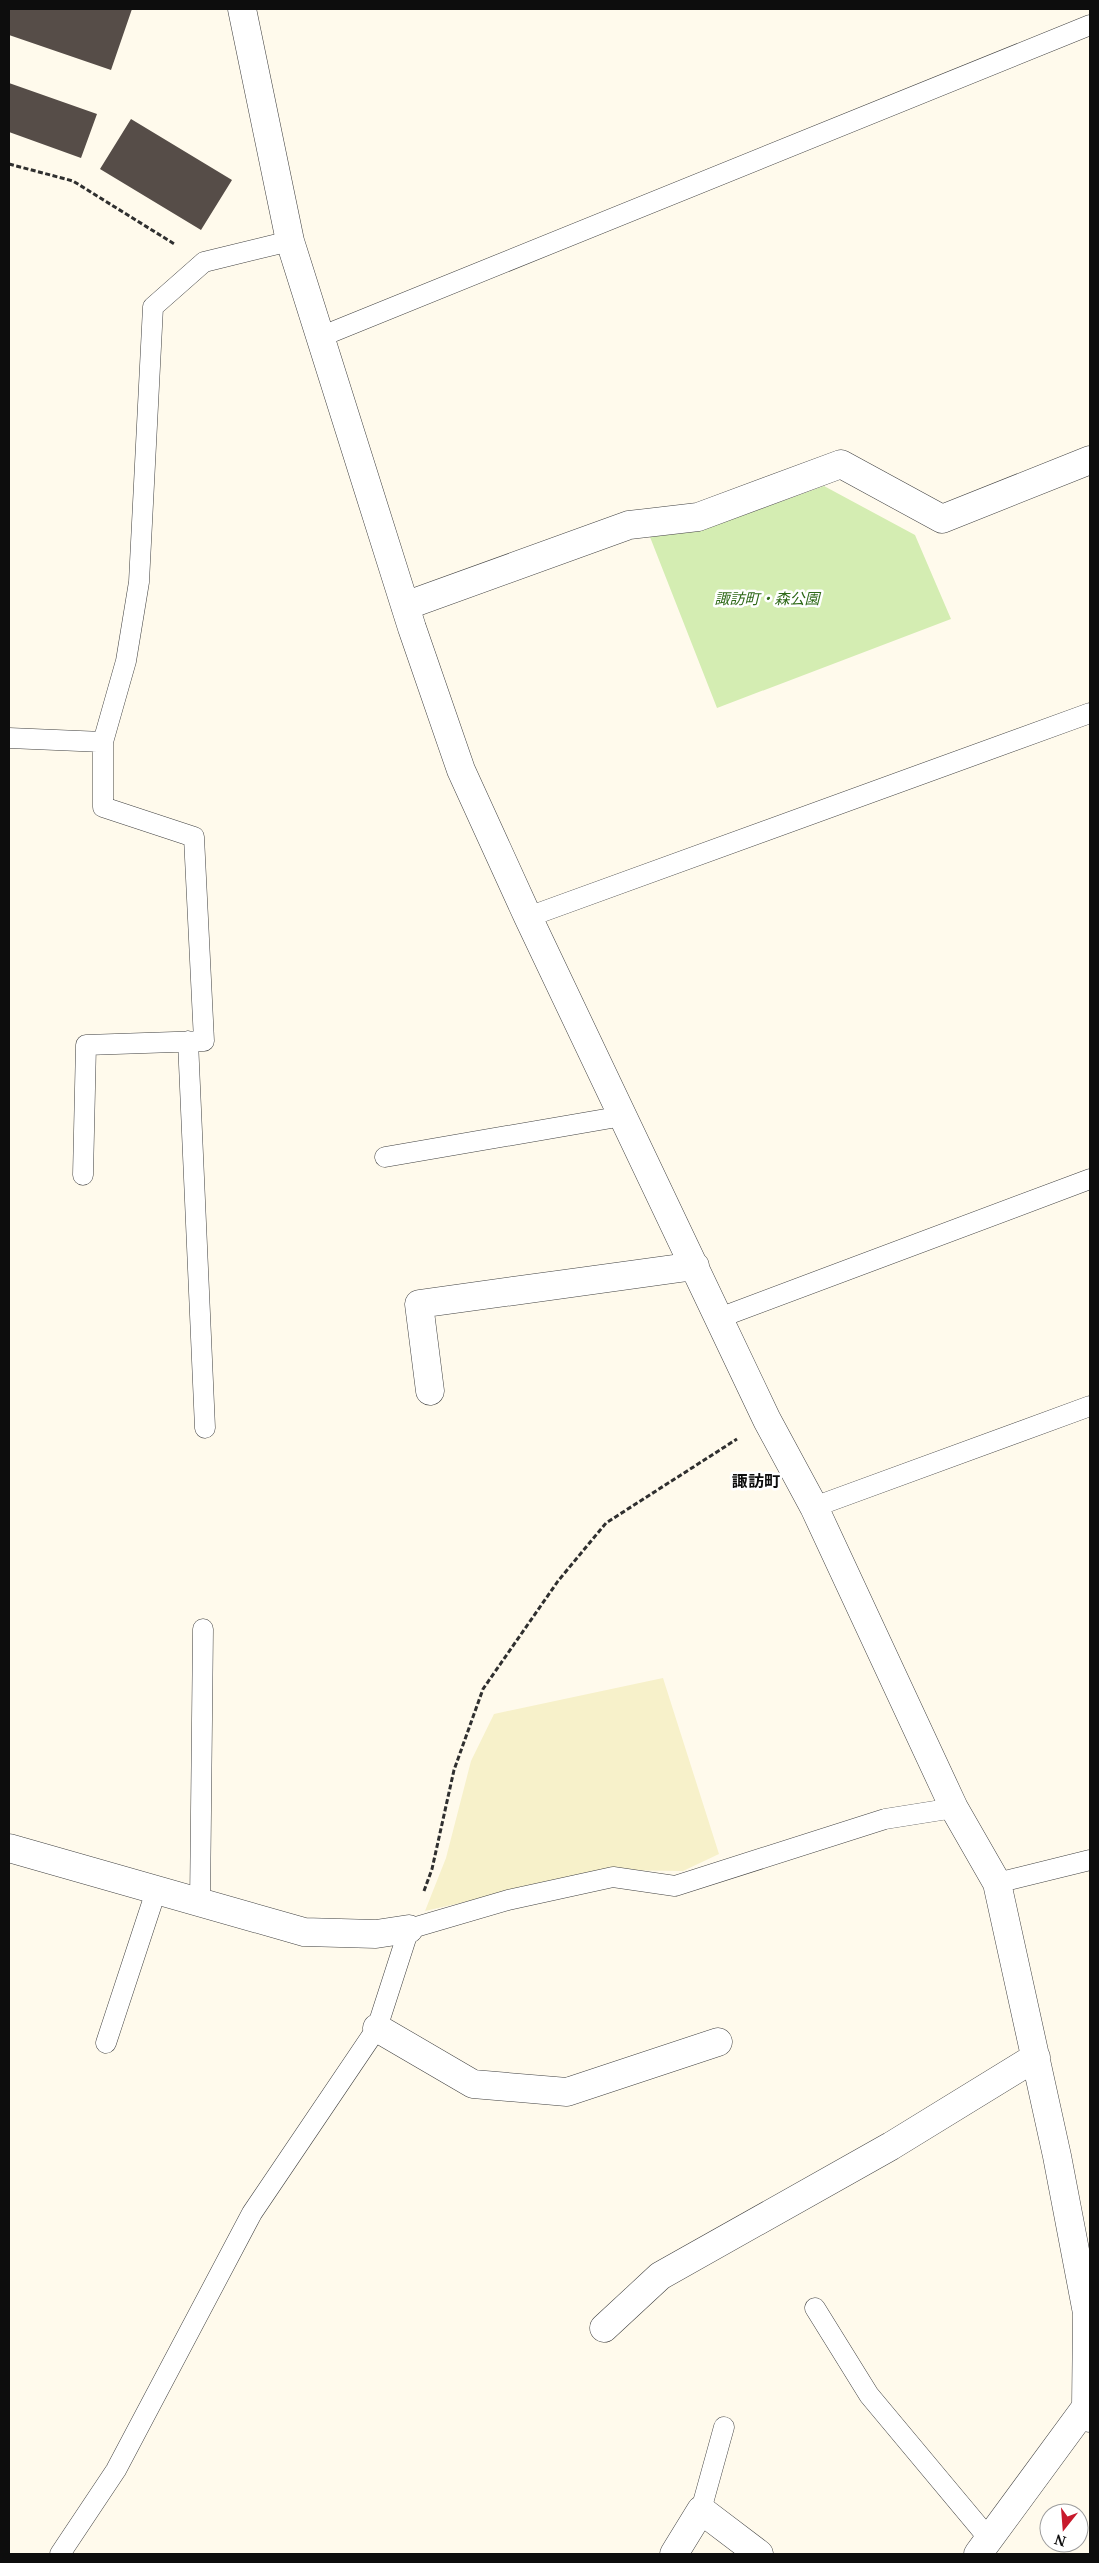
<svg xmlns="http://www.w3.org/2000/svg" width="1099" height="2563" font-family="'Noto Serif','Noto Sans JP',serif">
<style>
.farmland{fill:#f7f1ca}
.green{fill:#d4edb2}
.building{fill:#564d48}
.lines{fill:none;stroke-linecap:round;stroke-linejoin:round}
.lane-casing{stroke:#404040;stroke-width:21}
.street-casing{stroke:#404040;stroke-width:29}
.path{stroke:#2f2f2f;stroke-width:3;stroke-dasharray:5 2.5;stroke-linecap:butt}
.lane{stroke:#fff;stroke-width:20}
.street{stroke:#fff;stroke-width:28}
.labels{text-anchor:middle;dominant-baseline:central;stroke-width:5;stroke-linejoin:round;paint-order:stroke}
.park-label{font-size:15px;font-style:italic;fill:#2e6918;stroke:#fff}
.neighbourhood-label{font-size:16px;font-weight:bold;fill:#0d0d0d;stroke:#fff}
</style>
<rect width="100%" height="100%" fill="#fffaec"/>
<path class="farmland" d="M663,1678L719,1854L683,1871L607,1870L425,1911L446,1858L471,1761L494,1714Z"/>
<path class="green" d="M824,486L915,535L951,619L717,708L650,537L700,531Z"/>
<path class="building" d="M9,9H132L111,70L9,35Z
M9,83L97,114L81,158L9,132Z
M131,119L232,180L201,230L100,169Z"/>
<g class="lines">
<defs>
<path id="lane" d="M320,337L1090,25
M9,738L103,742
M528,917L1090,713
M188,1041L205,1428
M385,1157L623,1116
M83,1175L86,1045L204,1041L194,837L103,807V742L126,661L139,582L153,307L204,262L290,241
M719,1318L1090,1179
M814,1507L1090,1406
M997,1883L1090,1860
M200,1903L203,1629
M106,2043L156,1891
M815,2308L869,2395L990,2540
M701,2510L724,2427
M60,2554L116,2470L252,2213L377,2028L409,1929L508,1900L613,1877L675,1886L885,1819L954,1808"/>
<path id="street" d="M242,9L290,241L412,628L461,770L528,917L767,1420L814,1507L954,1808L997,1883L1057,2156L1087,2313L1086,2407L1090,2418
M405,606L629,525L698,517L841,464L942,519L1090,460
M430,1391L419,1304L695,1266
M9,1848L304,1932L376,1934L409,1929
M377,2028L473,2084L567,2092L718,2042
M604,2328L660,2276L891,2146L1036,2057
M674,2554L701,2510L759,2554
M978,2554L1086,2407"/>
</defs>
<use href="#lane" class="lane-casing"/>
<use href="#street" class="street-casing"/>
<path class="path" d="M9,164L73,181L176,245
M424,1891L432,1869L454,1770L483,1689L558,1581L606,1523L737,1439"/>
<use href="#lane" class="lane"/>
<use href="#street" class="street"/>
</g>
<g class="labels">
<g class="park-label">
<text x="767" y="598">諏訪町・森公園</text>
</g>
<g class="neighbourhood-label">
<text x="756" y="1481">諏訪町</text>
</g>
</g>
<rect width="1099" height="2563" fill="none" stroke="#0d0d0d" stroke-width="20"/>
<g transform="translate(1064 2528) rotate(197)"><circle r="24" fill="#ffffff" stroke="#9e9e9e"/>
<path d="M0-4L9 19L0 12L-9 19Z" fill="#c8192c"/>
<text y="-8" font-size="14" font-weight="bold" text-anchor="middle" fill="#0d0d0d">N</text>
</g>
</svg>
